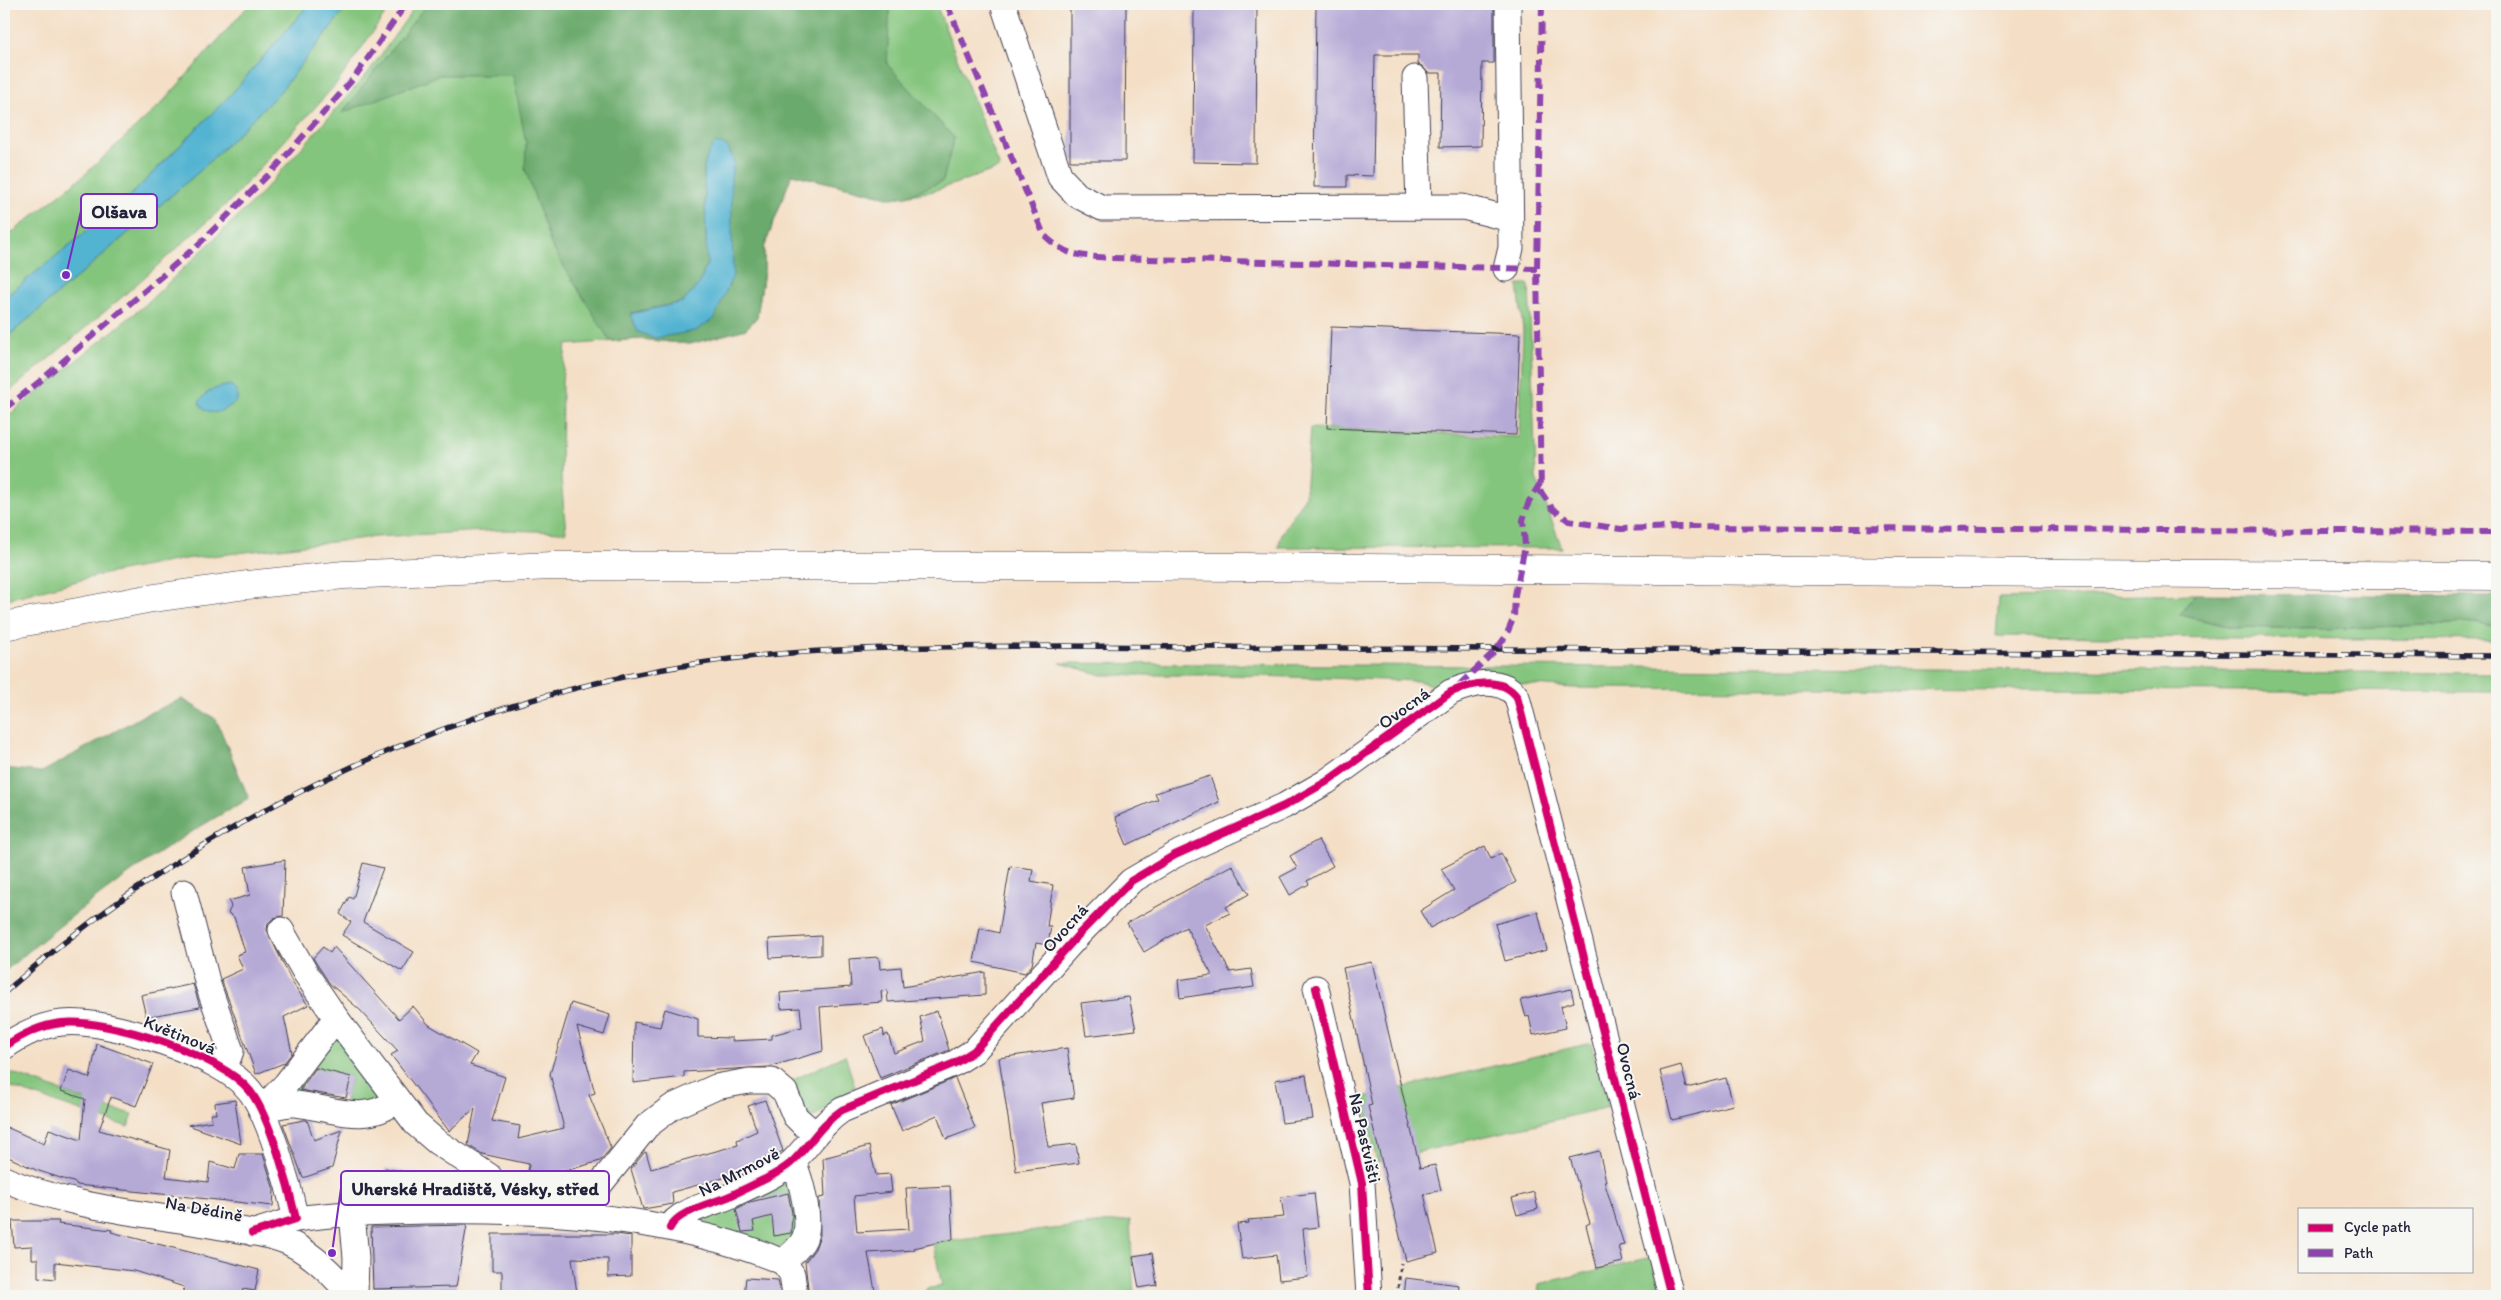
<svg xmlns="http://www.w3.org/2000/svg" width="2501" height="1300" font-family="Itim,sans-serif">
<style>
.green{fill:#84c57d;stroke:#53745c}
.forest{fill:#6baa6c;stroke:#466654;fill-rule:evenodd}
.water{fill:#53b4d2;stroke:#3a6b86}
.building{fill:#b5a9d6}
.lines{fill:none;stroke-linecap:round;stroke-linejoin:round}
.minor-casing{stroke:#423e50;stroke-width:27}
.major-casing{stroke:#423e50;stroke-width:29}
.path{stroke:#423e50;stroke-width:3;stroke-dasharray:4 4;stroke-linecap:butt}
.minor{stroke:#fff;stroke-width:25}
.major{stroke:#fff;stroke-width:28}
.rail-casing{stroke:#22223b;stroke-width:5.5}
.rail{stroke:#f6f6f2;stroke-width:4;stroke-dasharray:11;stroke-linecap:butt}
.quiet{stroke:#8e44ad;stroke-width:6;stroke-dasharray:12 6;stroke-linecap:butt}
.cycleway-casing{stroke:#f6f6f2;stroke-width:11}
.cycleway{stroke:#d6006c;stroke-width:8}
.labels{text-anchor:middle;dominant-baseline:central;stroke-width:4;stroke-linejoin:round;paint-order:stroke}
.street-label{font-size:18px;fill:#22223b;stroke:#f6f6f2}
.leader{fill:none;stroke:#7b2cbf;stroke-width:2}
.callout-dot{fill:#7b2cbf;stroke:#f6f6f2;stroke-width:2}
.callout{fill:#f6f6f2;stroke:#7b2cbf;stroke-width:2}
.callout-label{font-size:19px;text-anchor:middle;font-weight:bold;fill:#22223b}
</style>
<rect width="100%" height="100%" fill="#f6f6f2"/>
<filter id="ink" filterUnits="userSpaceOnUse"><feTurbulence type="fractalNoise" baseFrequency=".02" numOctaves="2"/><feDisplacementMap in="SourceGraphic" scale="10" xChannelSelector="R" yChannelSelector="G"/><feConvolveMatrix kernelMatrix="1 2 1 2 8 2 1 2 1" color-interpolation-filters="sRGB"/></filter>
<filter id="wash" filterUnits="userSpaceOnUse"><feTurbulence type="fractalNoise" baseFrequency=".0096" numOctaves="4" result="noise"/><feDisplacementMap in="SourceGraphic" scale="20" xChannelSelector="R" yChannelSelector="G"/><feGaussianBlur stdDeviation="1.12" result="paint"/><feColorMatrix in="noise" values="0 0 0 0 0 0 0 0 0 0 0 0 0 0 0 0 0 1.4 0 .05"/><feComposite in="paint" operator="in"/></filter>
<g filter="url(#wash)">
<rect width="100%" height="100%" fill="#f4dfc6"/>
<path class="green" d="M250,4H309L233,92L128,198L4,298V239L83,176L161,104Z
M349,4H392L338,82L230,201L121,298L4,396V340L202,169L279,93Z
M417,4H936L1000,168L934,191L892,198L792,174L764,248V271L757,317L746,329L690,344L641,339L566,345L562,381L561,479L566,532L503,530L375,537L185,559L100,575L4,600V419L145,305L257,198L368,73Z
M1518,285H1529L1536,478L1562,548L1278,547L1282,533L1305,496L1310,428L1519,437L1523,330Z
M2195,594L2180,615L2232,627L2324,629L2477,623L2497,627V640L1996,636L1999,598Z
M1060,663L2497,673V692L1573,688L1455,679L1444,688L1418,681L1227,675H1102Z
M334,1035L343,1037L377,1084L380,1092L373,1105L361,1109L294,1097L290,1093L305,1073L299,1093L344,1104L351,1077L306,1066L320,1043Z
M1591,1043L1609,1107L1377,1162L1363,1097Z
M845,1055L855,1087L814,1117L807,1115L791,1081Z
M4,1070L107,1108L133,1114L128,1127L4,1085Z
M779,1180L787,1183L800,1232L779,1251L691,1224Z
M1130,1220L1134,1296H925L926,1289L942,1286L933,1243Z
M1652,1257L1662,1296H1538L1539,1284Z
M456,1287L453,1296H378L373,1289Z"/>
<path class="forest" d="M427,4H775L780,6L779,4H890L887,64L954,138L943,181L907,196L892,198L792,174L764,248V271L757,317L746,329L690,344L641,339L610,341L552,247L525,169L526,143L513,75H440L342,113ZM708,154L734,161L695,331L630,313L683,302L700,283L707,264L704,168Z
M2195,594L2497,596V627L2477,623L2324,629L2232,627L2180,615Z
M182,699L216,719L249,799C160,846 81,907 4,972V768L42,772L144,715Z"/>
<path class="water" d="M309,4H349L279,93L202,169L4,340V298L128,198L233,92Z
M715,143L727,146L734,161L731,178L733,275L714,319L695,331L655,338L638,332L630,314L683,302L700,283L707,264L704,168L708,154Z
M231,385L237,392V401C224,411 210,420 199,403C205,390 218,387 231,385Z"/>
<g id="blocks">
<path class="building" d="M1070,4H1126L1125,161H1070Z
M1194,4H1257L1256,163L1193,162Z
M1316,4H1494V63H1482L1481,146L1440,147L1441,73H1428L1422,66L1418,64V55H1375L1373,176L1347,175V187H1314Z
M1331,327L1520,334L1516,435L1327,428Z
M1210,776L1219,802L1127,845L1115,817L1158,799L1155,793Z
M1318,840L1333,866L1307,881L1309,884L1290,895L1280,877L1297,868L1290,856Z
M1485,846L1491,859L1501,853L1516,882L1430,928L1420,911L1454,890L1441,869Z
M285,860L283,916L274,918L268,923L267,930L292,982L308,1005L284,1017L292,1053L284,1063L256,1074L221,979L243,969L237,955L245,952L234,917L228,913L231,907L229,901L250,895L245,867Z
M363,863L383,868L363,922L414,952L402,971L342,935L351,922L340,914L349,897L353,899Z
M1232,865L1249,894L1226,907L1230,913L1205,925L1230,972L1251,969L1254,987L1180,998L1178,980L1212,975L1186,927L1144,952L1127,923Z
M1010,866L1033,869L1031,881L1053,885L1047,926H1051L1048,945L1036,943L1032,965L1025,973L974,962L980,928L999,933Z
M1538,912L1547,950L1505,961L1495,924Z
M821,936V955L770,958L769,939Z
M323,947L330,953L334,947L399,1019L413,1006L429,1025L477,1053L470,1065L505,1077L492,1121L520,1126L518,1139L564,1128L550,1074L571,1003L610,1015L604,1035L577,1027L595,1093L589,1095L611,1148L600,1161L527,1182L529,1164L482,1154L468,1145L475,1108L449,1131L391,1055L398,1051L360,1010L330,984L318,966L313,958Z
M879,957L880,969L901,967L903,987L985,972V995L888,1002L887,990L881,991L882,1002L820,1007L823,1051L769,1067L684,1072V1077L633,1083L634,1022L660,1027L665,1009L698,1019V1037L732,1038V1041L772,1039V1035L802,1027L800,1008L781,1009L780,993L851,987L849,959Z
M1372,962L1420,1168L1435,1165L1441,1190L1424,1194L1438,1253L1406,1261L1368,1106L1372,1105L1343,968Z
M193,984L200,1007L146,1017L141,995Z
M1571,989L1574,1002L1561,1006L1566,1028L1533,1035L1529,1016L1526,1017L1521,1000Z
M1129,997L1136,1030L1086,1036L1081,1003Z
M937,1011L949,1050L880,1078L864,1036L883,1029L884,1036L888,1034L894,1053L925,1041L920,1017Z
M97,1044L153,1064L136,1106L111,1097L99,1130L170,1150L166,1177L208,1182L210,1162L235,1169L239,1154H263L274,1190L273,1206L77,1185L76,1183L36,1170L4,1155V1126L44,1144L49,1129L81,1140L85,1099L61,1091L69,1070L90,1078Z
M1067,1048L1074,1098L1041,1103L1048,1147L1076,1144L1079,1163L1016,1171L999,1058Z
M1681,1065L1687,1088L1726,1078L1733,1105L1672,1120L1660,1071Z
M316,1068L351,1077L346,1098L300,1090Z
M1306,1075L1313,1119L1282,1123L1275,1080Z
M955,1078L975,1128L946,1139L937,1115L902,1131L891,1105Z
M235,1100L241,1144L188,1125L212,1121L211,1114H216L215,1103Z
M765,1100L783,1151L744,1167L745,1173L728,1181L727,1177L672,1192L673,1204L643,1209L631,1169L644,1153L646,1152L651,1169L738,1145L737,1140L757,1131L748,1106Z
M304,1120H307L314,1140L342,1130L332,1168L303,1178L283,1124Z
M869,1146L876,1175L890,1174L892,1192L854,1196L857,1232L909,1229L906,1188L950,1186L953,1239L914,1248V1250L868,1253L876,1296H809L805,1262L815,1249L820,1235L819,1198L825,1197L823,1158Z
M1599,1151L1606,1181H1604L1624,1245L1619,1246L1623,1262L1597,1268L1586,1225L1590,1223L1570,1158Z
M385,1168L444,1180V1197L387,1198Z
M1534,1192L1538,1209L1517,1215L1512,1198Z
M788,1193L792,1213L791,1233L774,1236L772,1216L753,1221L755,1231L742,1232L736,1209L750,1202Z
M1314,1193L1318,1227L1303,1229L1308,1277L1279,1280L1276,1255L1242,1259L1237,1224L1249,1223L1248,1220L1284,1217L1281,1197Z
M12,1221H59L58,1224L112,1230L111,1232L259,1270L255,1291L243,1289L241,1296H182L184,1287L134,1271L55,1262V1279L38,1277V1259H32V1246L14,1247Z
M467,1225L456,1287L373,1289L371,1227Z
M492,1234H616L631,1236V1276L608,1277V1259L572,1258L577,1293L559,1296H502V1271H492Z
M1152,1253L1157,1285L1139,1288L1133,1256Z
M746,1278L778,1280L781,1296H744Z
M1406,1278L1459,1285L1458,1296H1404Z"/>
</g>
</g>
<g filter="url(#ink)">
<use href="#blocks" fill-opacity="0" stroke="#423e50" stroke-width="1"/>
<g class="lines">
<defs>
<path id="minor" d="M1003,4L1060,177L1077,195L1102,208L1463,207L1510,219
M1415,78L1419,206
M1506,269L1511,248L1508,4
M184,892L208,985L231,1051L224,1069
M281,930L306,974L336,1018L416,1124L437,1142L489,1176L494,1183L501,1210
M1316,988L1362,1183L1369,1296
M4,1047C21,1035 41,1025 62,1023C107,1018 222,1055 250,1091C270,1117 289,1187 296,1219L252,1233
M261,1110C272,1108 284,1103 296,1104C332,1108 365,1126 397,1100
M261,1110L286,1084L336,1018
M4,1179C68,1207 142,1213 210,1225C235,1230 265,1232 288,1242C313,1254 334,1275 351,1296
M352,1213L356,1258L355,1296
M586,1216L597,1188L647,1126L672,1107L716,1087L749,1081H772L785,1092L795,1116L801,1122L816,1135
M296,1219C340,1213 384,1212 428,1211C547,1209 673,1216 783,1262C790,1255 800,1248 804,1239C812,1221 801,1179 793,1162
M670,1228C677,1211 714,1203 730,1196C749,1186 779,1175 794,1160C810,1144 822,1123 842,1110L955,1063L974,1051L1080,933L1131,881L1175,855L1284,806L1326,782L1451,692C1472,683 1502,676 1517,697L1671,1296
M783,1262L792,1274L795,1296"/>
<path id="major" d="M4,626L147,599L247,585L344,575L552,566H1088L2497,576"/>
</defs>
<use href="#minor" class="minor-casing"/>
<use href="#major" class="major-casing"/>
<path class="path" d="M1397,1296L1401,1263"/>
<use href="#minor" class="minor"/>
<use href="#major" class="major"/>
<defs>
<path id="rail" d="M4,993C213,808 477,685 756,656C857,646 959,647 1060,646L2497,656"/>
</defs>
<use href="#rail" class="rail-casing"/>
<use href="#rail" class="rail"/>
<path class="quiet" d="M947,4L1044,235C1068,258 1079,255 1110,258L1537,269
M1542,4L1537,269L1541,492L1552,508L1569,521L1621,529L1679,527L2497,532
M4,409L39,382L200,243L277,166L354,78L406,4
M1459,685L1496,650L1506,636L1514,617L1515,595L1525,546L1523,520L1529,501L1541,482"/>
<defs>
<path id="cycleway" d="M1316,988L1362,1183L1369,1296
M4,1047C21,1035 41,1025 62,1023C107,1018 222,1055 250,1091C270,1117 289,1187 296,1219L252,1233
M670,1228C677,1211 714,1203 730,1196C749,1186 779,1175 794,1160C810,1144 822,1123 842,1110L955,1063L974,1051L1080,933L1131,881L1175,855L1284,806L1326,782L1451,692C1472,683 1502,676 1517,697L1671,1296"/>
</defs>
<use href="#cycleway" class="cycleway-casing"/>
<use href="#cycleway" class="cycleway"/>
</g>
</g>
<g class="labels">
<g class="street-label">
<text transform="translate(1404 708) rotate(-36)">Ovocná</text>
<text transform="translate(1065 928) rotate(-48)">Ovocná</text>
<text transform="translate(180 1035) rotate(22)">Květinová</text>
<text transform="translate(1629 1071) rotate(76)">Ovocná</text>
<text transform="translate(1365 1138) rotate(77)">Na Pastvišti</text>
<text transform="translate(739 1172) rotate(-27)">Na Mrmově</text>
<text transform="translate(204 1209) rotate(10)">Na Dědině</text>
</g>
</g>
<path class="leader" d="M66 275L81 211M332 1253L341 1188"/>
<g class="callout-dot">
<circle cx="66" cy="275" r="5"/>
<circle cx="332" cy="1253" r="5"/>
</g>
<g class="callout">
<rect x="81" y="194" width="76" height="34" rx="5"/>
<rect x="341" y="1171" width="268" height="34" rx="5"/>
</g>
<g class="callout-label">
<text x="119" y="218">Olšava</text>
<text x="475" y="1195">Uherské Hradiště, Vésky, střed</text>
</g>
<rect width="2501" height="1300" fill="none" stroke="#f6f6f2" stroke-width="20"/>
<rect x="2298" y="1208" width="175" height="65" fill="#f6f6f2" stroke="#a1a1a9"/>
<rect x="2308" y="1224" width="25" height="8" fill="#d6006c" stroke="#a1a1a9"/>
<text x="2344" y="1232" font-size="15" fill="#22223b">Cycle path</text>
<rect x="2308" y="1249" width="25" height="8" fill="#8e44ad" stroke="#a1a1a9"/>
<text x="2344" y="1258" font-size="15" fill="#22223b">Path</text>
</svg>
